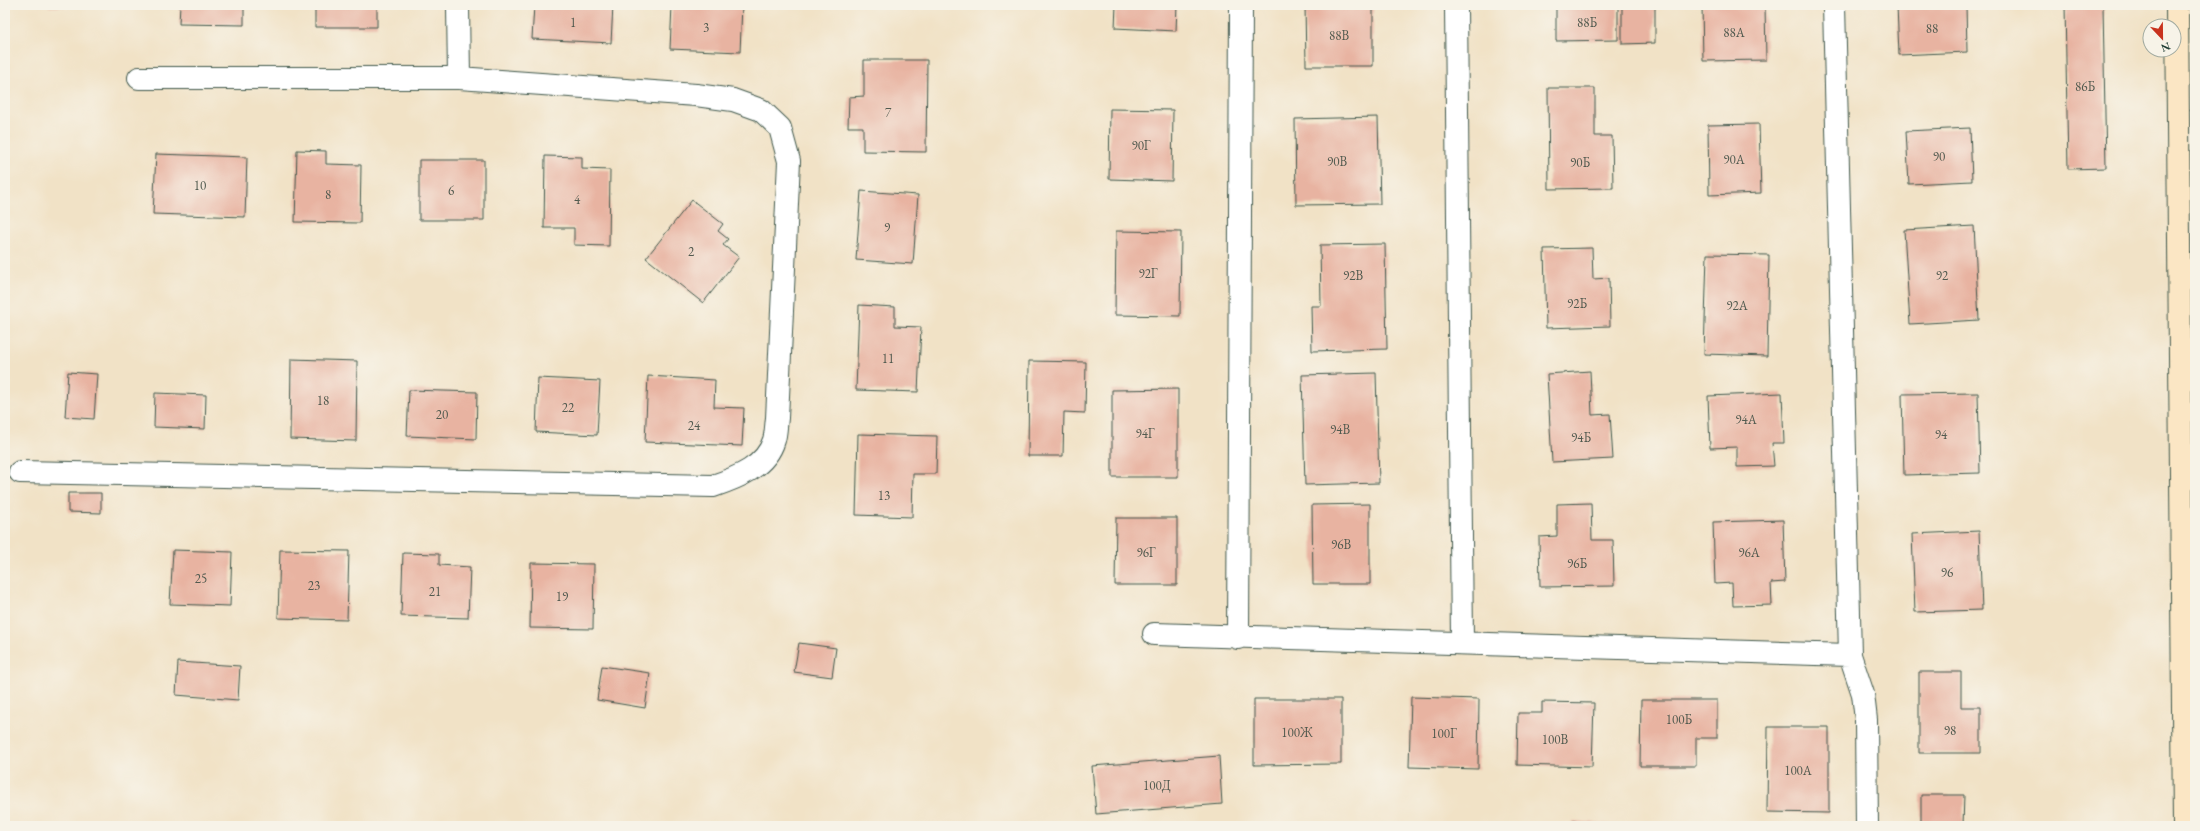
<svg xmlns="http://www.w3.org/2000/svg" width="2200" height="831" font-family="'EB Garamond',serif">
<style>
.building{fill:#e8b3a1}
.lines{fill:none;stroke-linecap:round;stroke-linejoin:round}
.minor-casing{stroke:#3e564a;stroke-width:24}
.secondary-casing{stroke:#3e564a;stroke-width:24}
.minor{stroke:#fff;stroke-width:22}
.secondary{stroke:#fbe6c4;stroke-width:22}
.labels{text-anchor:middle;dominant-baseline:central;stroke-width:4;stroke-linejoin:round;paint-order:stroke}
.number-label{font-size:13px;fill:#515a4f}
</style>
<rect width="100%" height="100%" fill="#f7f3e8"/>
<filter id="ink" filterUnits="userSpaceOnUse"><feTurbulence type="fractalNoise" baseFrequency=".025" numOctaves="2"/><feDisplacementMap in="SourceGraphic" scale="8" xChannelSelector="R" yChannelSelector="G"/><feConvolveMatrix kernelMatrix="1 2 1 2 8 2 1 2 1" color-interpolation-filters="sRGB"/></filter>
<filter id="wash" filterUnits="userSpaceOnUse"><feTurbulence type="fractalNoise" baseFrequency=".012" numOctaves="4" result="noise"/><feDisplacementMap in="SourceGraphic" scale="16" xChannelSelector="R" yChannelSelector="G"/><feGaussianBlur stdDeviation="0.9" result="paint"/><feColorMatrix in="noise" values="0 0 0 0 0 0 0 0 0 0 0 0 0 0 0 0 0 1.4 0 .05"/><feComposite in="paint" operator="in"/></filter>
<g filter="url(#wash)">
<rect width="100%" height="100%" fill="#f1e2c6"/>
<g id="blocks">
<path class="building" d="M49,5H106V6L49,7Z
M180,5H244V25L179,24Z
M315,5H377V27H315Z
M534,5H613L611,43L532,39Z
M672,5H742L740,52L670,49Z
M1116,5H1177L1176,31L1115,28Z
M1305,5H1373V66H1306Z
M1556,5H1618V40L1556,41Z
M1622,5H1655V43L1622,44Z
M1702,5H1765L1766,60L1703,61Z
M1897,5H1966L1967,52L1899,55Z
M2065,5H2103L2106,168L2068,169Z
M864,60H927L926,152L863,151V127H848L849,97L864,96Z
M1548,88H1595V136H1612L1613,188L1549,189Z
M1110,109L1173,110L1172,181L1109,179Z
M1378,117L1380,204L1296,205L1295,119Z
M1759,124L1761,193L1709,195L1708,125Z
M1970,128L1972,181L1909,184L1906,131Z
M297,150L326,151V164L361,165L360,223L295,222Z
M156,154L247,157L245,217L153,214Z
M545,156L582,157V169L610,170L609,246L574,245V228H544Z
M419,160H484V220H419Z
M861,191L918,195L913,264L856,260Z
M692,200L723,224L718,231L728,239L723,245L739,257L703,303L646,258Z
M1974,226L1979,320L1910,324L1904,230Z
M1116,231L1181,232L1180,316L1115,315Z
M1385,244L1387,349L1312,351L1311,306H1321L1320,245Z
M1592,248L1593,279L1609,278L1610,326L1546,328L1544,249Z
M1707,254L1769,255L1767,356L1704,354Z
M859,305L895,307V326L921,327L918,392L856,390Z
M291,359L357,361L356,441L290,439Z
M1029,361L1086,362L1085,413L1064,412L1063,456H1028Z
M1590,371L1592,415L1610,414L1613,459L1552,462L1547,374Z
M68,372L97,374L94,419L65,417Z
M1376,373L1379,483L1305,485L1302,375Z
M648,376L715,380L714,407L744,408L742,446L645,442Z
M538,378L600,381L597,435L536,432Z
M1178,389V477H1112V390Z
M409,390L477,392L476,439L407,436Z
M155,393L206,395L205,429L154,427Z
M1782,393L1784,443H1772L1774,466L1737,467V447L1710,448L1708,396Z
M1978,393L1980,473L1904,475L1902,394Z
M858,434L937,436L936,474H913L912,517L856,515Z
M68,493H101V513L68,512Z
M1591,503L1592,540H1613L1614,586L1540,587L1539,537L1557,536V504Z
M1370,504V584H1313L1312,505Z
M1116,518H1177V585H1115Z
M1783,520L1785,582L1771,583L1772,605L1733,606L1732,583L1715,584L1713,522Z
M1979,531L1982,610L1915,612L1912,534Z
M173,550L232,552L230,606L170,604Z
M280,550L349,551L347,620L278,618Z
M403,553L439,554V565L470,567L468,618L401,616Z
M531,563L594,564L593,629L530,628Z
M799,643L836,648L832,677L794,672Z
M178,662L240,666L238,700L176,695Z
M602,666L650,673L645,708L597,700Z
M1919,672H1961V707H1981V753H1919Z
M1411,697L1479,699L1478,769L1409,767Z
M1254,699H1341V764L1254,765Z
M1641,700H1717V738H1696V766H1640Z
M1542,702L1594,703L1592,767L1517,765L1518,713H1542Z
M1768,727H1829V813L1767,812Z
M1219,756L1222,804L1096,814L1092,766Z
M1921,795H1964L1963,826H1921Z
M1573,821L1620,825V826H1573Z"/>
</g>
</g>
<g filter="url(#ink)">
<use href="#blocks" fill-opacity="0" stroke="#3e564a" stroke-width="1"/>
<g class="lines">
<defs>
<path id="minor" d="M458,5L459,78
M1456,5L1462,642
M1834,5L1850,655L1863,694L1866,720L1867,826
M20,472L713,486C737,478 766,467 774,440C776,433 776,425 777,418L789,161L780,128L761,110L733,100L696,95L459,78H139
M1154,634L1850,655
M1238,638L1241,5"/>
<path id="secondary" d="M2177,5L2184,826"/>
</defs>
<use href="#minor" class="minor-casing"/>
<use href="#secondary" class="secondary-casing"/>
<use href="#minor" class="minor"/>
<use href="#secondary" class="secondary"/>
</g>
</g>
<g class="labels">
<g class="number-label">
<text x="573" y="22">1</text>
<text x="1587" y="22">88Б</text>
<text x="706" y="27">3</text>
<text x="1932" y="28">88</text>
<text x="1734" y="32">88А</text>
<text x="1339" y="35">88В</text>
<text x="2085" y="86">86Б</text>
<text x="888" y="112">7</text>
<text x="1141" y="145">90Г</text>
<text x="1939" y="156">90</text>
<text x="1734" y="159">90А</text>
<text x="1337" y="161">90В</text>
<text x="1580" y="162">90Б</text>
<text x="200" y="185">10</text>
<text x="451" y="190">6</text>
<text x="328" y="194">8</text>
<text x="577" y="199">4</text>
<text x="887" y="227">9</text>
<text x="691" y="251">2</text>
<text x="1148" y="273">92Г</text>
<text x="1353" y="275">92В</text>
<text x="1942" y="275">92</text>
<text x="1577" y="303">92Б</text>
<text x="1737" y="305">92А</text>
<text x="888" y="358">11</text>
<text x="323" y="400">18</text>
<text x="568" y="407">22</text>
<text x="442" y="414">20</text>
<text x="1746" y="419">94А</text>
<text x="694" y="425">24</text>
<text x="1340" y="429">94В</text>
<text x="1145" y="433">94Г</text>
<text x="1941" y="434">94</text>
<text x="1581" y="437">94Б</text>
<text x="884" y="495">13</text>
<text x="1341" y="544">96В</text>
<text x="1146" y="552">96Г</text>
<text x="1749" y="552">96А</text>
<text x="1577" y="563">96Б</text>
<text x="1947" y="572">96</text>
<text x="201" y="578">25</text>
<text x="314" y="585">23</text>
<text x="435" y="591">21</text>
<text x="562" y="596">19</text>
<text x="1679" y="719">100Б</text>
<text x="1950" y="730">98</text>
<text x="1297" y="732">100Ж</text>
<text x="1444" y="733">100Г</text>
<text x="1555" y="739">100В</text>
<text x="1798" y="770">100А</text>
<text x="1157" y="785">100Д</text>
</g>
</g>
<rect width="2200" height="831" fill="none" stroke="#f7f3e8" stroke-width="20"/>
<g transform="translate(2162 38) rotate(158)"><circle r="19" fill="#f7f3e8" stroke="#a1aaa0"/>
<path d="M0-3L7 15L0 10L-7 15Z" fill="#c8321e"/>
<text y="-6" font-size="11" font-weight="bold" text-anchor="middle" fill="#1f3d34">N</text>
</g>
</svg>
